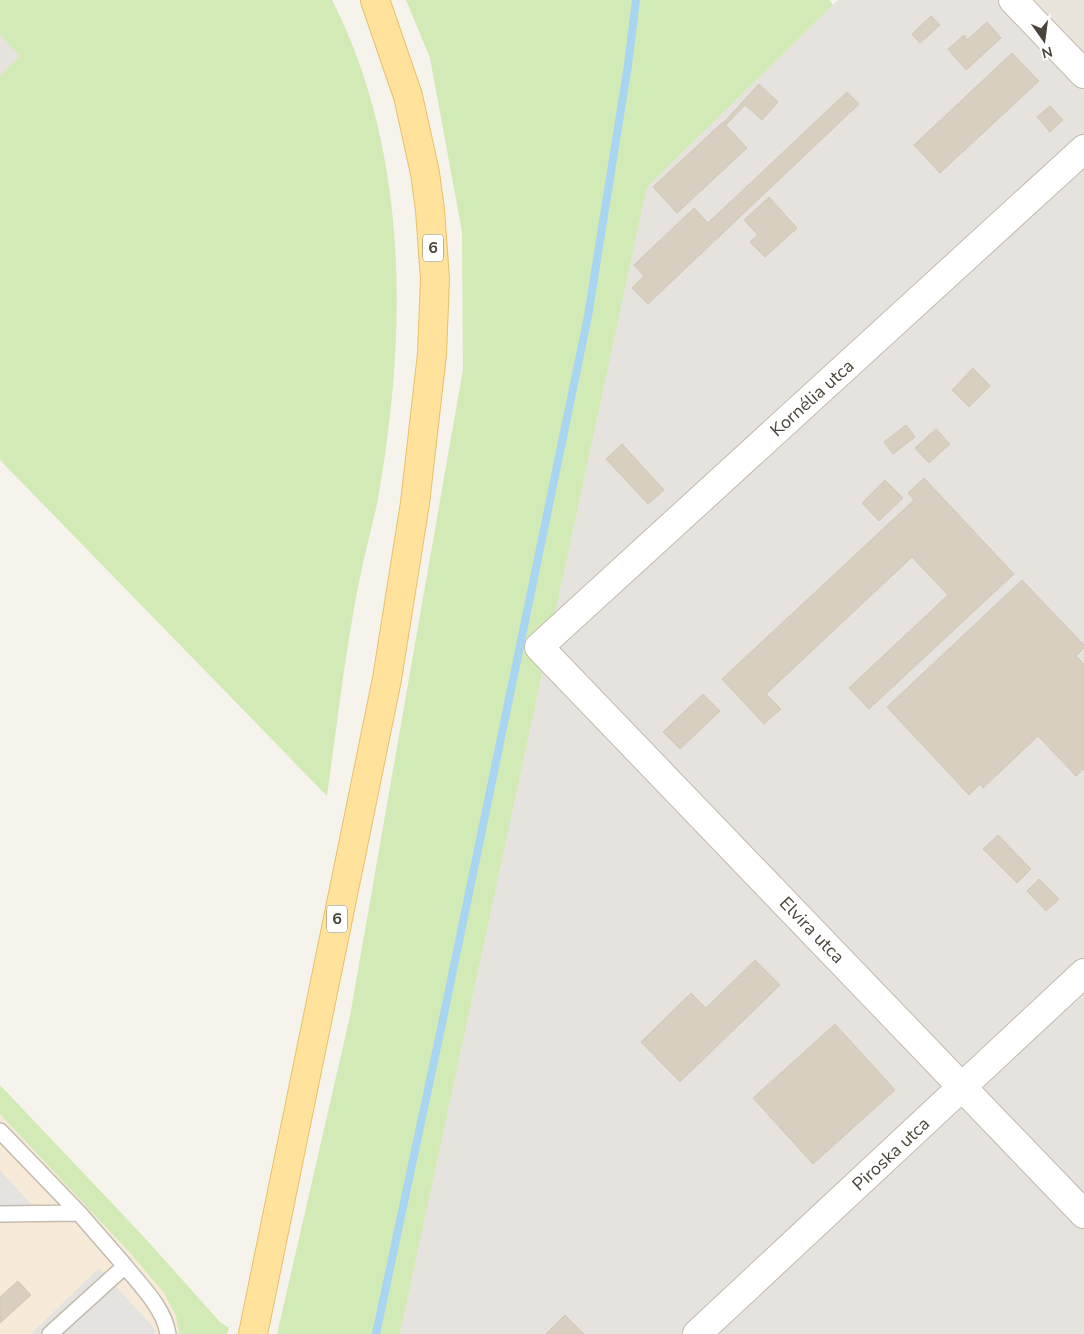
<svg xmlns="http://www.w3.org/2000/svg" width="1084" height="1334" font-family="'Nunito Sans',sans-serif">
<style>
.residential{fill:#eae5da}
.commercial{fill:#f7ead8}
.industrial{fill:#e6e2dd}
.green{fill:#d2eab5}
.parking{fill:#e5e3e0}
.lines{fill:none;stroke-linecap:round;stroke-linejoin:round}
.stream{stroke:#a9d4f2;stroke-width:8}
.building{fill:#d8cfc1;stroke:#d3c7b4}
.lane-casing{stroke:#c2bbae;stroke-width:18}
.street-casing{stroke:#c2bbae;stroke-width:30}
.primary-casing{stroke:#e6c16a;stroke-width:30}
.lane{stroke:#fff;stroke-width:15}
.street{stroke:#fff;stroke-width:28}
.primary{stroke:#ffe39c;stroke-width:28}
.labels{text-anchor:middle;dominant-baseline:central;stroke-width:4;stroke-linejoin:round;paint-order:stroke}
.shield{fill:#fff;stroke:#817c74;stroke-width:1}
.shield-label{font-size:16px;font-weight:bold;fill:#4b4439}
.street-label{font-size:18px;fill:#4b4439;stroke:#fff}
</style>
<rect width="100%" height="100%" fill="#f6f3ec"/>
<path class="residential" d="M996,0H1084V90Z"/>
<path class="commercial" d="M0,1114L132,1255L164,1293L176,1316L179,1334H0Z"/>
<path class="industrial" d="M838,0H996L1084,90V1334H400L647,187Z
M0,35L20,56L0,76Z"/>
<path class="green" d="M0,0H332C408,149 407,326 380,487C375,519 365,550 359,582C345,653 337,725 327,796L0,460V76L20,56L0,35Z
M406,0H829L833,5L647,187L400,1334H277L350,1016L463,369L462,232L430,58Z
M0,1085L144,1237L220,1322L229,1328L227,1334H179L176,1316L164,1293L132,1255L0,1114Z"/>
<path class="parking" d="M0,1170L40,1214H0Z
M99,1268L154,1328L155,1334H31Z"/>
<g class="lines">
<path class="stream" d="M376,1334L443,1019L588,316L628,65L636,0"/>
</g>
<path class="building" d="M931,16L940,25L920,43L912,34Z
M987,22L1001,38L966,70L948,49L964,35L967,40Z
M1012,53L1039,81L940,173L914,145Z
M759,84L778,102L762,120L745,105L727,124L724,122Z
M847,92L859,104L648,304L632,288L644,276L634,265L694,208L708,223Z
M1050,106L1063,120L1050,132L1037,117Z
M723,122L747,148L677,213L653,187Z
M769,197L797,228L765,257L750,242L758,235L744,220Z
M973,368L990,386L969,407L952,390Z
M906,425L915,437L893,454L884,442Z
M936,429L950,444L929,463L915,448Z
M622,444L664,490L648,504L606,459Z
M924,478L1014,574L869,709L849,688L948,595L912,557L766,694L781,709L764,724L722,679L914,500L908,493Z
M885,480L903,498L879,521L862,503Z
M1022,580L1084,645V648L1076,656L1084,664V769L1076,776L1038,736L983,788L980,784L969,795L887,707Z
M703,694L720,711L680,749L663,732Z
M998,835L1031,869L1017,883L983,849Z
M1039,879L1059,899L1046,911L1027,891Z
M755,960L780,985L680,1082L641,1042L691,993L706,1008Z
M835,1024L895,1090L813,1164L753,1098Z
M18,1281L31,1295L0,1323V1297Z
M565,1315L584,1334H546Z"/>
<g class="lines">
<defs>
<path id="lane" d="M0,1131L79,1213L125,1266
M0,1214L79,1213
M50,1334L125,1266C141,1286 164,1308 168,1334"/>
<path id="street" d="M1013,0L1084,74
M1084,149L539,647L1084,1214
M697,1334L1084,973"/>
<path id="primary" d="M253,1334L387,679L415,503L432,354L435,279L430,210L425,173L408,96L375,0"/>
</defs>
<use href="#lane" class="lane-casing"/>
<use href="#street" class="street-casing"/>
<use href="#primary" class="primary-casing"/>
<use href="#lane" class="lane"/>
<use href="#street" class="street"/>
<use href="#primary" class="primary"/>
</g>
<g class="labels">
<g class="shield">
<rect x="423" y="234.5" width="20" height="27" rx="4"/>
<rect x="327" y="905.5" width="20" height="27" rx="4"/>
</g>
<g class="shield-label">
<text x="433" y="248">6</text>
<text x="337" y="919">6</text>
</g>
<g class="street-label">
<text transform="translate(812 398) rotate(-42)">Kornélia utca</text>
<text transform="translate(812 930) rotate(46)">Elvira utca</text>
<text transform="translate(891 1154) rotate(-43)">Piroska utca</text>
</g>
</g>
<g transform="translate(1044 40) rotate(166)" stroke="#ffffff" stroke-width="4" paint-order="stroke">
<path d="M0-4L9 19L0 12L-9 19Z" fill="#4b4439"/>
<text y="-8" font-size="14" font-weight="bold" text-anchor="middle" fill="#4b4439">N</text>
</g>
</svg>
